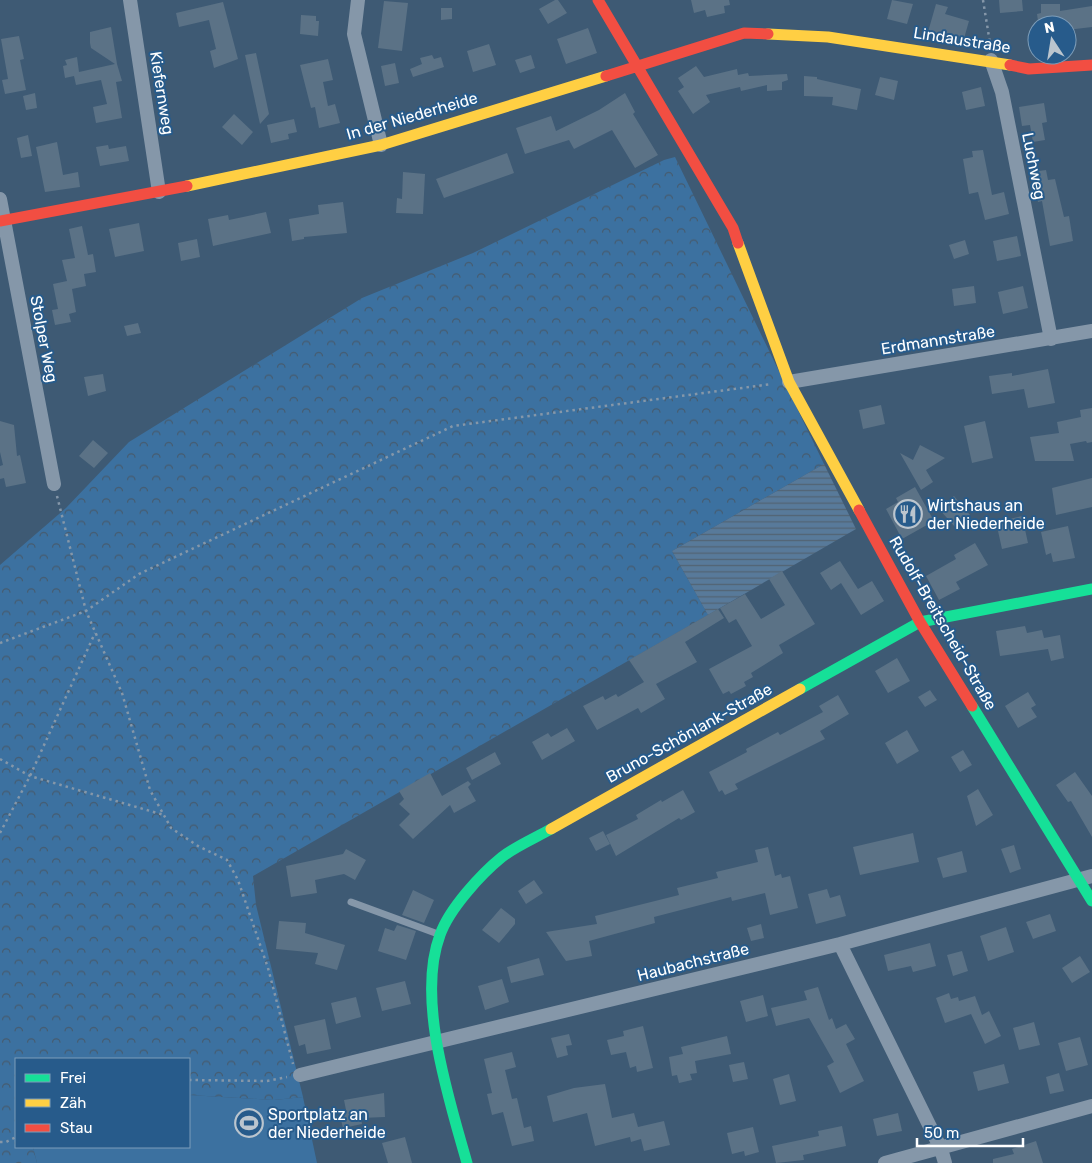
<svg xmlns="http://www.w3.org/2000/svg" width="1092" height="1163" font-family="Rubik,sans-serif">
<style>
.forest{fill:url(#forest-crowns)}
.pitch{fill:#3c71a0}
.water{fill:url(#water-rules)}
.building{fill:#5b7286}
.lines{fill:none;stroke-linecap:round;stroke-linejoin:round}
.path{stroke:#8597a9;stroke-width:2.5;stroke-dasharray:2.5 4;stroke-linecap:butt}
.lane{stroke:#8597a9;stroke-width:7}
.street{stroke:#8597a9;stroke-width:14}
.fast{stroke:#16e098;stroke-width:11}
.slow{stroke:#ffcf43;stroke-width:11}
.jam{stroke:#f24e42;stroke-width:11}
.labels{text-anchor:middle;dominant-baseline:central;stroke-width:4;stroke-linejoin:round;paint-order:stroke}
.street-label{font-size:16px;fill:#fff;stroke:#275b8b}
.poi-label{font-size:16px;fill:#fff;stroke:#275b8b;text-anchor:start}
</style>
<defs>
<pattern id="forest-crowns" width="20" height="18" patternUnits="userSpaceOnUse" patternTransform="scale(1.25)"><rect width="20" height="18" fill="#3c71a0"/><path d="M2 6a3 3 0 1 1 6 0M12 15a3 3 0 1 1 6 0" fill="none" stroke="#465b6e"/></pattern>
<pattern id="water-rules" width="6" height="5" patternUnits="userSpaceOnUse" patternTransform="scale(1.25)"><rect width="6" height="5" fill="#587a9a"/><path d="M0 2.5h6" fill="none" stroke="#526373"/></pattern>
</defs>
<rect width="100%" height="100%" fill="#3e5a74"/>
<path class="forest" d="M675,157L824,464L672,551L708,615L253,876L256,905L303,1097L274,1100L189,1095V1059H16V1147H33L37,1163H0V565L66,508L129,442L362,298L473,253L664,160Z"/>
<path class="pitch" d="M189,1095L274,1100L303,1097L317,1163H37L33,1147H189Z"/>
<path class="water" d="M824,464L856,529L708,615L672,551Z"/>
<path class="building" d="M555,0H558L567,13L548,24L539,9Z
M691,0H729L730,5L724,6L725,13L707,17L705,10L694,13Z
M892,0L913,4L907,24L887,19Z
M999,0H1022L1023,11L1000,13Z
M384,1L408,3L402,51L378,48Z
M223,2L238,59L214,68L210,51L216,49L209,20L179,27L176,13Z
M936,4L948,7L945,14L969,21L963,42L928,32Z
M1041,4H1060V11L1092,6V27L1067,30V21H1038L1037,14L1041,13Z
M441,8H452V19L441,20Z
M301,15L316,16V21H319L318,36L300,34Z
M111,27L117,64L122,81L116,82L122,118L96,123L93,107L107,104L101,80L76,85L74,76L65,78L63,66L67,65L65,60L77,57L79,72L115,64L91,48L90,43V32Z
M588,28L597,53L566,64L557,39Z
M19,36L24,59L20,60L26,90L5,94L2,80L8,79L1,39Z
M489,44L496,65L473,72L467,51Z
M256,53L269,114L260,124L245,55Z
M432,55L434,59L441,57L444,67L413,77L410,69L422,64L420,58Z
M531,55L535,68L520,73L515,60Z
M328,59L333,80L323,82L328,106L335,104L340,123L319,128L315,107L311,108L300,65Z
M395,63L399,83L385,86L381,66Z
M696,66L704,77L737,69L738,75L748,73L749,76L787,74L788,80L782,82V90L767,91V85L741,91L740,87L706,95L710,102L693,114L678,91L684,87L678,78Z
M804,76L817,77V79L861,89L857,110L832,105L833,97L804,96Z
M880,77L898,81L894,100L875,95Z
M981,87L985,106L966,110L962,92Z
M35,93L37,108L26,110L23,96Z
M625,93L635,112L633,114L658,155L635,168L612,130L574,149L569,140L525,154L516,128L551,116L556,131L599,110Z
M1044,103L1047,122L1042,123L1045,140L1033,142L1030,125L1022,126L1019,107Z
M234,114L253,132L242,145L222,127Z
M294,119L297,132L288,134L289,139L271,143L267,125Z
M28,135L32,156L21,158L17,138Z
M57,142L63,175L78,172L80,187L45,192L36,147Z
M108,145L109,149L126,146L129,161L100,166L96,147Z
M983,150L992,195L1004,192L1009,214L985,220L978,192L969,194L963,159L973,157L972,151Z
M507,153L514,173L444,198L436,179Z
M1046,170L1048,180L1055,179L1064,217L1069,216L1073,241L1050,246L1042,201L1038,202L1032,172Z
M403,172L425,174L423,214L396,213L397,198L402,199Z
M343,202L347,233L304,237V239L292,241L289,219L319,214L318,205Z
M266,212L271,233L213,246L208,219L228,215L229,220Z
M139,223L144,251L115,257L109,229Z
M82,226L88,255L93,254L96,272L84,274L86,286L72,289L76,312L69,314L71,322L55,325L52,310L58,309L53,284L67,281L62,260L75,258L69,229Z
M1017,236L1021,256L997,261L993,241Z
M197,239L200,257L181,261L178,243Z
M965,240L969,254L954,259L949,245Z
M974,286L976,303L954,306L952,289Z
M1023,286L1028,308L1003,314L998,292Z
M138,323L141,333L127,336L124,326Z
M1048,369L1055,403L1028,408L1024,389L992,394L989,376L1012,373V376Z
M103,374L106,391L88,396L84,377Z
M881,405L885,424L863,429L859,410Z
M1092,408V442L1087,443L1086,441L1070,444L1074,461H1035L1030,437L1059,433L1057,422L1081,417L1080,410Z
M0,421L14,425L17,456L20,455L26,483L6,487L4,478L0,479V466L3,465L0,452Z
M985,421L993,458L972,463L964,426Z
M93,440L108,453L94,468L79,456Z
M920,445L945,458L926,470L933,482L921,490L900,453L913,460Z
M1092,478V507L1056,515L1052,488Z
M915,487L934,521L902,539L886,509L898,502L896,498Z
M954,496L970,515L955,527L939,509Z
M1022,516L1028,543L1002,549L996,522Z
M1068,526L1075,558L1053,562L1051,553L1046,555L1041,532Z
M975,543L988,565L956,582L960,589L939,600L926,576L956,559L954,555Z
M840,561L858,589L872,581L884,601L861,615L841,583L831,590L820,573Z
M782,571L815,624L779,645L783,653L751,673L753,677L744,682L746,686L731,694L729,691L723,694L709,669L752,646L736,619L729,623L720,608L745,594L761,619L785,605L769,579Z
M718,609L724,618L685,642L697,662L656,684L665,699L641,713L638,708L597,730L583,706L603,696L605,700L616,694L618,697L644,682L629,660Z
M1025,626L1027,633L1042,630L1044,638L1060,635L1064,658L1051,661L1048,649L1000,656L996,631Z
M897,658L910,681L888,693L875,671Z
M930,690L937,700L925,707L918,697Z
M1028,692L1036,705L1031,708L1037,717L1018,728L1005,706Z
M838,695L849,714L820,731L825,739L735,784L738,789L725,795L722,790L719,792L709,772L747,752L746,749L778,732L780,735L823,712L819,706Z
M567,728L575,741L542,760L532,742L548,733L551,737Z
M907,730L919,751L897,764L885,743Z
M963,750L972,765L960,772L951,757Z
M495,752L501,764L472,780L466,768Z
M1075,772L1092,796V837L1071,801L1068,802L1056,785Z
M430,773L442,796L468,781L471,784L468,787L476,801L454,813L450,805L413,839L399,825L410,814L399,804L404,799L399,791Z
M978,789L993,815L976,826L967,796Z
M683,790L695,812L681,820L679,818L616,856L606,835L638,819L636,815L661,800L662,802Z
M603,831L610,844L596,851L589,838Z
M913,833L919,862L860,875L853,847Z
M1014,845L1021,869L1010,873L1001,849Z
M768,847L775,876L781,874L782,878L790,876L798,908L770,915L765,893L732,901L731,897L654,917L655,923L589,941L592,956L566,961L546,932L597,924L595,916L679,895L677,888L718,878L716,872L758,862L755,850Z
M346,849L366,860L355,880L344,874L315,880L317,893L291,897L286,866L343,854Z
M962,851L967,872L943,878L937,858Z
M534,880L543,893L526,904L518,891Z
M827,889L830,898L840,895L846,916L816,924L808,894Z
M413,890L434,900L424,923L402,915Z
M501,908L515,919V924L499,943L482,930Z
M1050,914L1056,931L1033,939L1026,922Z
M279,921L306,923L305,933L345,945L337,970L315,964L318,953L276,949Z
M761,924L764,938L751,941L747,928Z
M397,925L416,931L406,960L378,951L385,928L394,931Z
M1006,927L1014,952L988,961L980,936Z
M930,943L936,966L913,972L911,966L888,971L884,955Z
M962,951L968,971L953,976L947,955Z
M1080,956L1090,972L1072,983L1062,968Z
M539,958L544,975L511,983L507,967Z
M502,979L509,1002L485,1010L478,986Z
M405,981L411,1004L382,1011L376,988Z
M818,987L829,1020L832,1018L836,1029L846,1024L855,1039L846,1044L864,1081L840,1093L827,1066L834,1062L809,1018L776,1026L771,1008L807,1000L804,991Z
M949,993L951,999L958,997L959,1001L975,996L982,1015L989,1011L1001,1036L985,1044L971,1014L945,1023L936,998Z
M763,995L768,1016L746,1022L740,1001Z
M356,997L361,1017L336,1024L331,1003Z
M325,1019L331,1049L307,1054L305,1044L299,1046L294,1026Z
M1034,1022L1040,1045L1019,1050L1013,1028Z
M643,1026L653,1068L637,1072L636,1066L630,1068L626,1052L611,1055L607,1040L624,1036L623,1031Z
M569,1034L572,1045L566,1046L568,1055L557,1058L551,1038Z
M727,1036L731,1054L695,1061L697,1073L690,1074L692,1080L679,1083L677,1075L672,1076L669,1057L683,1054L681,1047Z
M1080,1037L1088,1065L1066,1071L1058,1043Z
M512,1052L516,1067L505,1070L512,1099L517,1098L524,1128L531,1126L534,1141L512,1146L503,1112L492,1115L487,1094L492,1093L484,1059Z
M744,1062L748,1079L733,1082L729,1065Z
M1004,1064L1009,1083L978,1091L973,1072Z
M1059,1073L1064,1091L1050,1094L1046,1077Z
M789,1074L796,1101L780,1105L773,1079Z
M605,1084L612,1118L634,1113L638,1127L664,1121L670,1145L644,1151L641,1139L631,1142L630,1137L595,1146L587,1113L553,1122L547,1096L574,1088Z
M384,1093L385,1117L361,1118L362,1124L343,1128L339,1112L346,1110L344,1100Z
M898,1113L902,1131L877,1136L873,1119Z
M842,1126L846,1146L803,1155L804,1160L776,1163L772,1146L819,1136L818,1131Z
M753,1127L759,1152L745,1156L744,1151L732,1154L727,1133Z
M405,1137L412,1163H388L382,1143Z
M1036,1141L1043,1163H993V1159L1014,1154L1012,1149Z"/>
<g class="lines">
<path class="path" d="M983,0L990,43
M57,496L86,611L122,693L150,790L171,828L198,846L227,860L238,880L268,968L293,1064
M0,643L86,611L139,574L453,426L772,384
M0,759L30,776L164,815
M0,833L30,776L95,633
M189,1080L267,1081L287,1077
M0,1142H6L16,1137"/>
<path class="lane" d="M351,902L438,934"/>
<path class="street" d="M130,0L159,192
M358,0L354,34L381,145
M991,60L1002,92L1051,339
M0,199L54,484
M789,382L1092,331
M840,944L941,1149L945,1163
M300,1075L840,944L1092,876
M885,1163L1092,1106"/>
<path class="fast" d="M800,689L920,622L1092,589
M972,706L1092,901
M467,1163C449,1099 416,999 440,935C449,909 481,874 502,857C516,846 535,838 551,829"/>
<path class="slow" d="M768,34L828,37L1010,65
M187,186L381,145L606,76
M738,243L789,382L859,510
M551,829L800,689"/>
<path class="jam" d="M598,0L733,228L738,243
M1010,65L1029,69L1092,65
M606,76L744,33L768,34
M0,221L187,186
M859,510L920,622L972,706"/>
</g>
<defs>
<symbol id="restaurant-ring" viewBox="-11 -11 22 22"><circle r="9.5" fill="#275b8b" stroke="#bbc5ce" stroke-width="1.5"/><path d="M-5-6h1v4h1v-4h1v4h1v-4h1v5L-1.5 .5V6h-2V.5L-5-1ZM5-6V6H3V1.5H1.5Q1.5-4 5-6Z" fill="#bbc5ce"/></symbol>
<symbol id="stadium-ring" viewBox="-11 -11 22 22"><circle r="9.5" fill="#275b8b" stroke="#bbc5ce" stroke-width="1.5"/><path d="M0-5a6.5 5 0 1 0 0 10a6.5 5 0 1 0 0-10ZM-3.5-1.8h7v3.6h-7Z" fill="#bbc5ce"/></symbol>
</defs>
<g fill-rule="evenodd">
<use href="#restaurant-ring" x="892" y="498" width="32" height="32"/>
<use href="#stadium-ring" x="233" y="1107" width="32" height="32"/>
</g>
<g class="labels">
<g class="street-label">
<text transform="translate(962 40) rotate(9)">Lindaustraße</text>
<text transform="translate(162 93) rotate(81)">Kiefernweg</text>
<text transform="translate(412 116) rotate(-16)">In der Niederheide</text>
<text transform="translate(1034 166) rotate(79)">Luchweg</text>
<text transform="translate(44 339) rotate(79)">Stolper Weg</text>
<text transform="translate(938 340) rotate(-9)">Erdmannstraße</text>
<text transform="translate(943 623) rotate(60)">Rudolf-Breitscheid-Straße</text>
<text transform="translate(689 733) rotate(-29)">Bruno-Schönlank-Straße</text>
<text transform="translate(693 962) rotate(-14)">Haubachstraße</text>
</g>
<g class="poi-label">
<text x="927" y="505">Wirtshaus an<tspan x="927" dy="18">der Niederheide</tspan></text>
<text x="268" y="1114">Sportplatz an<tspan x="268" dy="18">der Niederheide</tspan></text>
</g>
</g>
<rect x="15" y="1058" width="175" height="90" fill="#275b8b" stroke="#7d9db9"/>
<rect x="25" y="1074" width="25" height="8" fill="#16e098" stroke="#7d9db9"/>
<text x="60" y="1083" font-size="15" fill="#ffffff">Frei</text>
<rect x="25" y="1099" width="25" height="8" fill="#ffcf43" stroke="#7d9db9"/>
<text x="60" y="1108" font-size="15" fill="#ffffff">Zäh</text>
<rect x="25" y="1124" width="25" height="8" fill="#f24e42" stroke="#7d9db9"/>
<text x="60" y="1133" font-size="15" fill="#ffffff">Stau</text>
<g transform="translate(1052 40) rotate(348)"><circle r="24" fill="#275b8b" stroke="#7d9db9"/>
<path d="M0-4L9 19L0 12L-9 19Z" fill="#bbc5ce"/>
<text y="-8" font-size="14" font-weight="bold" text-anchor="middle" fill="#ffffff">N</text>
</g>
<path d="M917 1138v8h106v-8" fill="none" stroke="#ffffff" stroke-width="2.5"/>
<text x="924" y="1138" font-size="15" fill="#ffffff" stroke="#275b8b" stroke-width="4" paint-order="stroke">50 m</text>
</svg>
